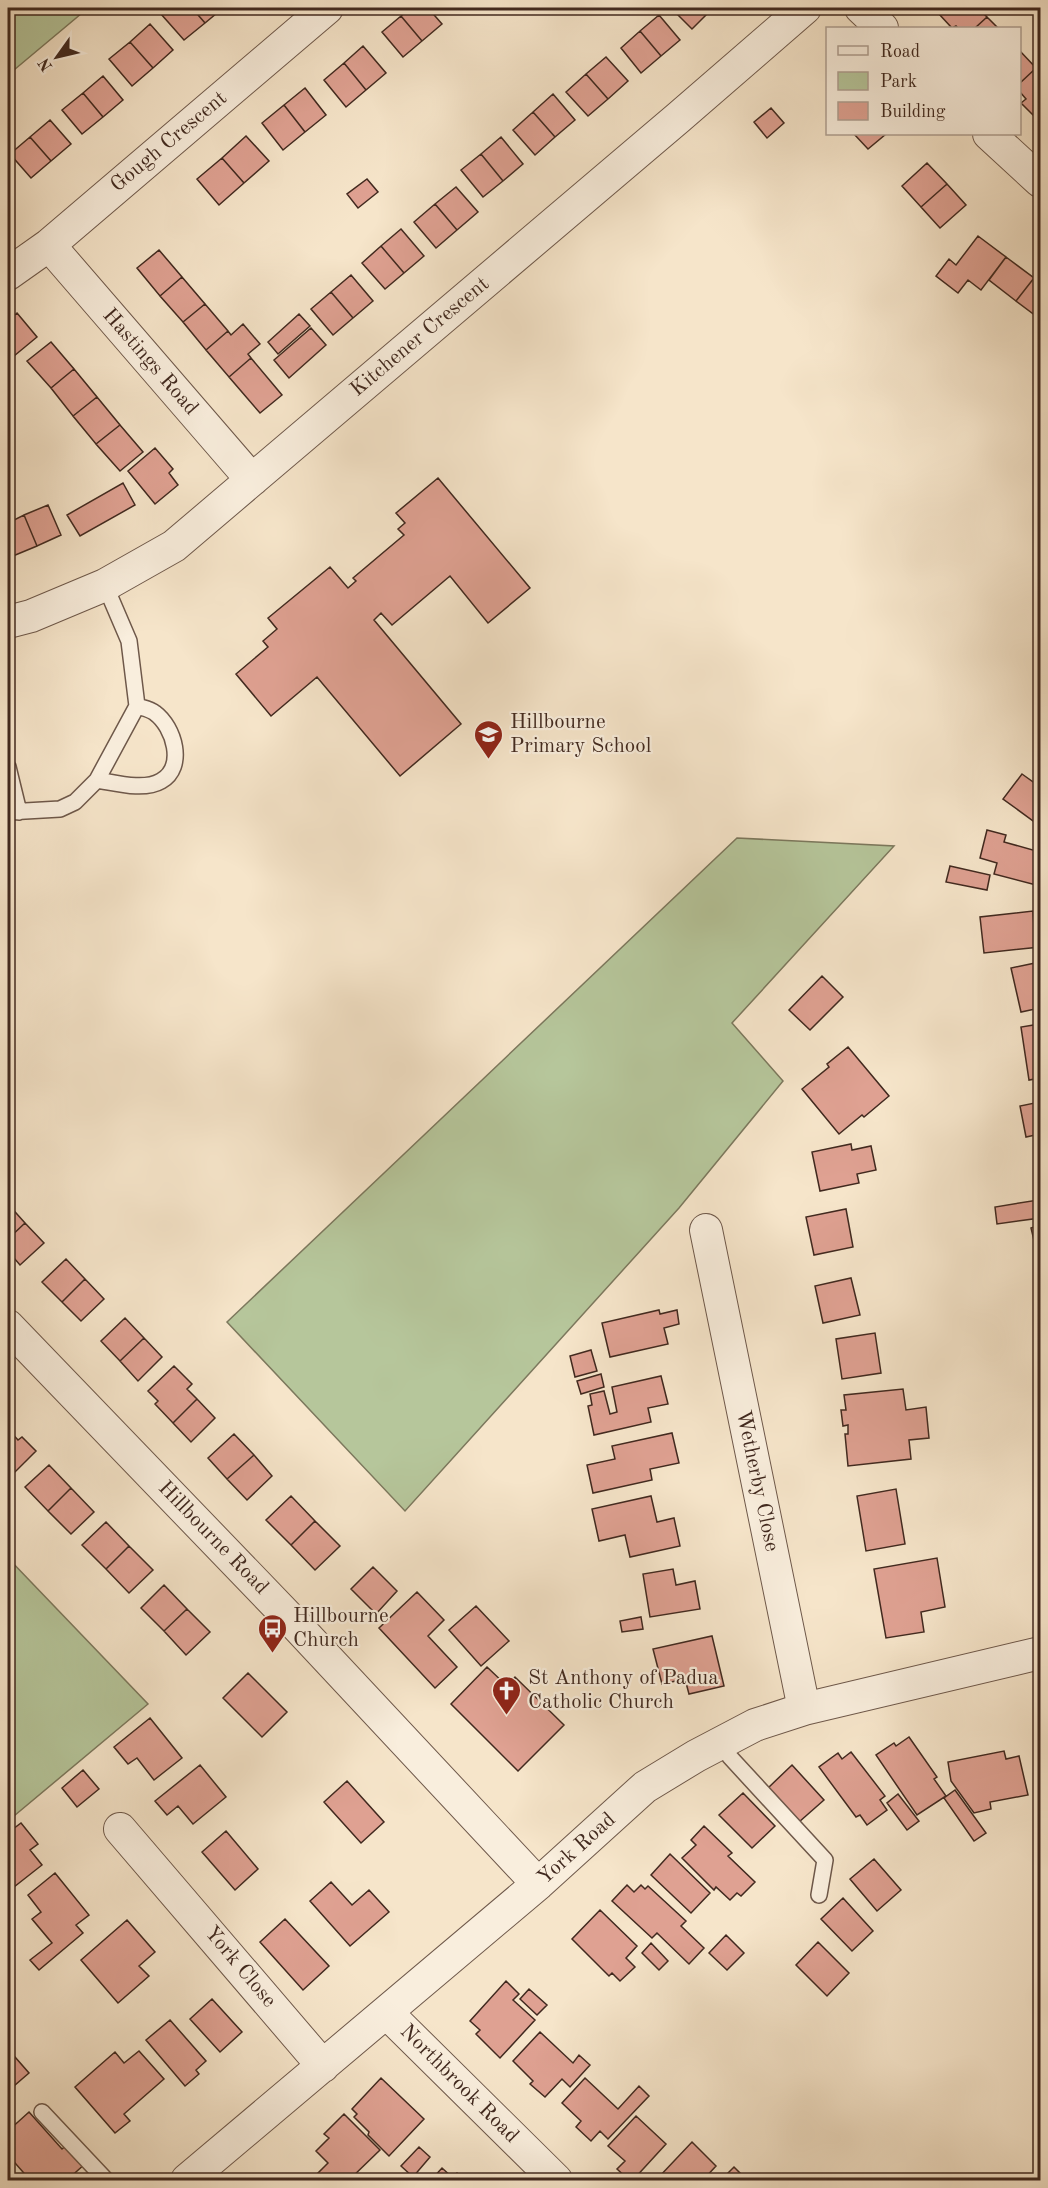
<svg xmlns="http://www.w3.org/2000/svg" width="1048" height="2188" font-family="'Old Standard TT',serif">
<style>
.green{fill:#b6c69b;stroke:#7c785d;stroke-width:1.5}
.building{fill:#dfa192;stroke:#41291f;stroke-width:1.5}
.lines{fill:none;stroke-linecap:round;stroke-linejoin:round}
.lane-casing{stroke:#6e584a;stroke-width:18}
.street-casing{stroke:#6e584a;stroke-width:34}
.lane{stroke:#f9eedd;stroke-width:15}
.street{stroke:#f9eedd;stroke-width:32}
.labels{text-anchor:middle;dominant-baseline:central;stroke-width:4.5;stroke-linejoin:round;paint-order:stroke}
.street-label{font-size:21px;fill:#41291f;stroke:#f9eedd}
.poi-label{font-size:21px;fill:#41291f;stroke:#f9eedd;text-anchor:start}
</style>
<rect width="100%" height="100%" fill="#f6e5ca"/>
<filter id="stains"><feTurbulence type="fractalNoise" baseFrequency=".00333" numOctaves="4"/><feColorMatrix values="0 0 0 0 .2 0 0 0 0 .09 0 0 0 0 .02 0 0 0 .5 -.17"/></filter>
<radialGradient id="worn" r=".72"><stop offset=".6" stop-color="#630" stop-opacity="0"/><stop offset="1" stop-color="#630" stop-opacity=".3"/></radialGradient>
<path class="green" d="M8,8H88L8,75Z
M737,838L894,846L732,1023L783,1081L679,1208L405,1511L227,1322Z
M8,1558L148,1704L8,1821Z"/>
<path class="building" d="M169,8H192L205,23L184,40L161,14Z
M192,8H223L205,23Z
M411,8H428L442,24L422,41L401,16Z
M671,8H709L711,10L692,29Z
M946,8H978L987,17L975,28H958L956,26L952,28L939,14Z
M659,15L680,40L661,56L640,31Z
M401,16L422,41L403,57L382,32Z
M987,17L998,28H975Z
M150,24L173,50L153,68L130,42Z
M640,31L661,56L641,73L621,48Z
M130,42L153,68L132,86L109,59Z
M363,46L386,73L366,90L344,63Z
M1020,51L1036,68L1020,83Z
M606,57L628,81L608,99L586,74Z
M344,63L366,90L346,107L324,80Z
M1036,68L1040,73V112L1035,117L1021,103L1026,99L1020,92V83Z
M586,74L608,99L588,116L566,92Z
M103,76L123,100L103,117L83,93Z
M305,88L326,115L305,132L284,105Z
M83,93L103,117L82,134L62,110Z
M553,94L575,120L555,137L533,112Z
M284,105L305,132L283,150L262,123Z
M771,108L784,123L767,138L754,122Z
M533,112L555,137L535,155L513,130Z
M50,120L71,144L51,161L30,137Z
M854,134H886L868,149Z
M246,136L269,161L244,183L222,158Z
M30,137L51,161L31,178L10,154Z
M501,137L523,164L503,181L481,154Z
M481,154L503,181L483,197L461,170Z
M222,158L244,183L219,205L197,179Z
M927,163L947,184L921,207L902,186Z
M367,179L378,192L358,208L347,194Z
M947,184L966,205L940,228L921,207Z
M456,187L478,212L457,230L435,204Z
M435,204L457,230L436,248L414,222Z
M401,229L424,256L404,273L381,246Z
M978,236L1006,257L981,290L968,280L958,293L936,276L949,259L956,265Z
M381,246L404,273L385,289L362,263Z
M159,250L182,277L160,296L137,268Z
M1006,257L1034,278L1016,301L989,280Z
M351,275L373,301L353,318L331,292Z
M182,277L205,304L183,322L160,296Z
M1034,278L1040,283V319L1016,301Z
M331,292L353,318L333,335L311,309Z
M205,304L228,331L206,350L183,322Z
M17,313L37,337L8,361V321Z
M299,314L310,326L278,354L268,342Z
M243,324L260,344L248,354L251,358L229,377L206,350L228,331L231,335Z
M311,328L326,345L289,378L274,360Z
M51,342L74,369L51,388L27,361Z
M251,358L282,395L260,413L229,377Z
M74,369L97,397L73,416L51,388Z
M97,397L120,425L96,444L73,416Z
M120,425L143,452L120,471L96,444Z
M155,448L173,469L169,473L178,485L155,504L128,471Z
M438,478L530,588L488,623L450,576L392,625L381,613L374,620L461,724L400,776L317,677L271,716L236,674L268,647L263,641L277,629L268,618L330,567L348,588L356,581L353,578L404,535L398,529L405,523L396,513Z
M123,483L135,505L80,536L67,515Z
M48,505L61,535L37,546L24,515Z
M24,515L37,546L13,556L8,543V523Z
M1022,774L1040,787V826L1003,799Z
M987,830L1006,835L1004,842L1040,852V886L994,874L997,863L980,858Z
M950,866L990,875L987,890L946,882Z
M1033,911L1034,927L1040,926V947L984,953L980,917Z
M1040,962V1008L1021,1012L1011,968Z
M822,976L843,997L810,1030L789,1010Z
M1040,1024V1078L1029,1080L1021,1027Z
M848,1047L889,1096L864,1117L862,1115L839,1134L802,1089L829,1067L827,1064Z
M1040,1087V1134L1026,1137L1020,1106L1040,1102L1038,1088Z
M851,1144L852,1150L871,1146L876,1170L857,1174L859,1183L820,1191L812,1152Z
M1038,1200L1040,1218L997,1224L995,1207Z
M8,1204L25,1223L8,1239Z
M846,1209L853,1247L814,1255L806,1217Z
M25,1223L44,1243L20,1265L8,1251V1239Z
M1040,1225V1265L1031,1228Z
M66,1259L85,1279L62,1302L42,1282Z
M851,1278L860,1315L823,1323L815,1286Z
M85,1279L104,1299L81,1321L62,1302Z
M659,1310L660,1314L677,1310L679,1324L664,1328L668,1344L610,1357L602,1323Z
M125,1318L144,1338L120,1361L101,1341Z
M875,1333L881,1373L842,1379L836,1339Z
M144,1338L162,1357L138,1381L120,1361Z
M591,1350L597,1371L575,1377L570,1356Z
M174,1366L192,1384L187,1389L197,1399L173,1423L155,1404L158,1401L148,1391Z
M601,1374L604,1387L581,1394L577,1381Z
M661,1376L668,1404L648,1408L651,1422L594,1435L588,1406L592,1405L590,1394L604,1391L610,1414L617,1412L612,1387Z
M903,1389L906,1410L926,1407L929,1438L909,1440L911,1459L848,1466L845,1434H848V1425L843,1426L841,1410H846L844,1395Z
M197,1399L215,1418L191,1442L173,1423Z
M8,1429L18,1440L22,1437L36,1451L12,1475L8,1470Z
M672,1433L679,1463L650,1469L652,1480L593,1493L587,1465L615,1459L612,1446Z
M234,1434L254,1455L227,1479L208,1458Z
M254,1455L272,1476L247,1500L227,1479Z
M49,1465L71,1488L48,1511L25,1487Z
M71,1488L94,1512L71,1534L48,1511Z
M896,1489L905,1544L866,1551L857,1496Z
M291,1496L315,1521L291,1545L266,1520Z
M651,1496L657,1522L674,1518L680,1546L630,1557L625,1535L599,1541L592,1509Z
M315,1521L340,1546L315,1570L291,1545Z
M106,1522L129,1546L106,1569L82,1545Z
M129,1546L153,1570L129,1593L106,1569Z
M937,1558L945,1607L921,1612L924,1632L886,1638L874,1569Z
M373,1567L397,1591L376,1614L351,1589Z
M673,1569L676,1585L695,1581L700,1609L650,1617L643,1574Z
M164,1585L187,1609L164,1631L141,1608Z
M417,1592L444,1620L428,1636L457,1667L435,1688L379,1628Z
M476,1606L509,1641L481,1666L449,1630Z
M187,1609L210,1632L186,1655L164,1631Z
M641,1617L643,1629L622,1632L620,1621Z
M712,1636L724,1686L689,1694L685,1679L662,1684L653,1649Z
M487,1667L507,1686L515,1677L564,1725L518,1771L451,1704Z
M248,1673L287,1712L262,1737L223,1698Z
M150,1718L182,1758L154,1780L137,1758L128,1764L114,1747Z
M909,1737L937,1777L934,1779L946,1796L917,1815L876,1755L894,1743L896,1746Z
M1004,1751L1006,1759L1019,1756L1028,1795L990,1802L991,1809L974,1813L951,1781L948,1762Z
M851,1752L885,1796L880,1800L887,1810L867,1825L860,1815L856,1817L819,1767L838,1753L842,1759Z
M200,1765L226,1797L193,1824L178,1806L167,1815L155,1801Z
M792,1765L824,1800L799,1822L768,1788Z
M83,1770L99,1789L77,1807L62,1788Z
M347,1781L384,1822L361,1843L324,1802Z
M955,1790L986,1833L974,1841L944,1798Z
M743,1793L775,1826L752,1848L719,1815Z
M898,1794L919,1821L907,1830L887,1803Z
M21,1823L38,1844L30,1850L42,1865L14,1887L8,1878V1825L9,1824L13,1829Z
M704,1826L732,1853L728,1856L755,1882L741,1896L737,1893L730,1900L716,1887L714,1890L682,1858L696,1845L691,1840Z
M226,1831L258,1869L235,1890L202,1852Z
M670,1854L710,1893L691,1913L651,1875Z
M874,1859L901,1890L877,1911L850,1879Z
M55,1873L89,1915L76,1925L83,1933L39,1970L30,1960L52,1943L32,1919L41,1912L28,1895Z
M331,1882L352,1905L369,1890L389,1912L350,1946L310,1901Z
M627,1885L634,1892L641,1885L645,1889L648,1886L686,1921L681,1926L704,1948L689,1964L657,1933L652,1938L612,1901Z
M843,1898L873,1931L852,1951L821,1919Z
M600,1910L637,1946L626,1958L635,1967L620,1981L612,1973L609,1976L572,1939Z
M285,1919L329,1966L303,1990L260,1942Z
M127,1920L155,1952L139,1966L149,1976L118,2003L81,1960Z
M726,1935L744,1953L727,1970L709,1953Z
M818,1942L849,1973L827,1996L796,1965Z
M651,1943L668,1961L659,1970L642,1953Z
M506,1981L519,1994L513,2000L535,2020L500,2058L476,2034L480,2030L470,2021Z
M529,1989L547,2005L537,2015L520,1999Z
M212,1999L242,2032L220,2052L190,2019Z
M170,2020L206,2061L196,2070L199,2074L185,2086L146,2040Z
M540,2032L573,2063L579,2055L590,2065L570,2087L562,2079L545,2097L530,2084L533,2081L513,2061Z
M8,2049L29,2073L8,2091Z
M139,2051L164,2079L124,2114L130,2121L115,2133L75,2087L115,2052L124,2063Z
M381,2078L424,2119L389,2156L368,2135L369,2132L354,2117L357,2114L352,2109Z
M585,2078L618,2109L639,2086L649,2096L608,2139L600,2131L591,2141L576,2127L581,2121L562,2103Z
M29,2112L62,2149L69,2143L86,2163L67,2180H30L8,2155V2131Z
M344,2114L380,2150L349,2180H320L315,2176L328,2163L316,2151L329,2138L324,2134Z
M636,2116L666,2144L633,2180H629L617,2169L625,2161L608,2146Z
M692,2142L716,2166L703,2180H660L658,2178Z
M419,2147L430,2157L413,2177L401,2166Z
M734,2167L747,2180H721Z
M442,2168L453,2178L457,2173L465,2180H431Z"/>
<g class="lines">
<defs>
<path id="lane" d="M8,767L19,812
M97,780C116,783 144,791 161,781C186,767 174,727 155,713C150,709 143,708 137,706
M8,812L60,809L75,802L97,780L137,706L129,641L105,585
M723,1742L730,1757L825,1860L819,1895
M42,2112L106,2180"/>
<path id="street" d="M861,8L882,28
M989,134L1040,181
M49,245L252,480
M8,274L49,245L327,8
M8,622L31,616L105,585L174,546L678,118L805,8
M706,1230L804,1709
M8,1326L295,1624L538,1884
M120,1829L323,2066
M387,2013L556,2180
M187,2180L538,1884L645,1787L696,1756L755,1725L804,1709L1040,1653"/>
</defs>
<use href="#lane" class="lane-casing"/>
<use href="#street" class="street-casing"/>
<use href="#lane" class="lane"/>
<use href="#street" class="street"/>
</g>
<defs>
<symbol id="school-pin" viewBox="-11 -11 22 30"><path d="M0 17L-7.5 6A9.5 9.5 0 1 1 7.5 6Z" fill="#8f2418" stroke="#f9eedd"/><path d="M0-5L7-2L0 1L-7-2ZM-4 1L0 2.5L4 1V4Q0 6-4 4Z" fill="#fff"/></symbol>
<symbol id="bus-pin" viewBox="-11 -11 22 30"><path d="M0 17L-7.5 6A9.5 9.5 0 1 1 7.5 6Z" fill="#8f2418" stroke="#f9eedd"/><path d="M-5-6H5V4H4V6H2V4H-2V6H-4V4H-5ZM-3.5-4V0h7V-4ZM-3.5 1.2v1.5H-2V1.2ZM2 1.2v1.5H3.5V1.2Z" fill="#fff"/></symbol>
<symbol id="church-pin" viewBox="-11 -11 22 30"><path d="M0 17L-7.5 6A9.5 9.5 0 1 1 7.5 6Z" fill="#8f2418" stroke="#f9eedd"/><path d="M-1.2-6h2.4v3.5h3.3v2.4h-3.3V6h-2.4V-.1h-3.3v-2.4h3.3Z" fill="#fff"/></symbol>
</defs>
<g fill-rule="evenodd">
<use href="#school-pin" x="472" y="718" width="33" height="45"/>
<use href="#bus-pin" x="256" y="1612" width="33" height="45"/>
<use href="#church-pin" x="490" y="1674" width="33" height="45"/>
</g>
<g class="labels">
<g class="street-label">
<text transform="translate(169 142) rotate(-40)">Gough Crescent</text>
<text transform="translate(420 337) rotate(-40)">Kitchener Crescent</text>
<text transform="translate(150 362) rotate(49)">Hastings Road</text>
<text transform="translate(757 1481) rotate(78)">Wetherby Close</text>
<text transform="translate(213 1538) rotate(46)">Hillbourne Road</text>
<text transform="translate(577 1849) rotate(-42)">York Road</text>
<text transform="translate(240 1967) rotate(50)">York Close</text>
<text transform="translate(459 2084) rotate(45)">Northbrook Road</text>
</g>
<g class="poi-label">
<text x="510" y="722">Hillbourne<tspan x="510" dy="24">Primary School</tspan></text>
<text x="293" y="1616">Hillbourne<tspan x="293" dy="24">Church</tspan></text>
<text x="528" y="1678">St Anthony of Padua<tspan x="528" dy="24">Catholic Church</tspan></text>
</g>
</g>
<rect width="1048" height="2188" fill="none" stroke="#f6e5ca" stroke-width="30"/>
<rect x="9" y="9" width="1030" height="2170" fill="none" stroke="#41291f" stroke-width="3"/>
<rect x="15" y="15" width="1018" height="2158" fill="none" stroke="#41291f" stroke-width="1.5"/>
<rect x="826" y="27" width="195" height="108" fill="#f9eedd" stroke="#af9f91" stroke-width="1.5"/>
<rect x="838" y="46" width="30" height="9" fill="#f9eedd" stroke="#af9f91" stroke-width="1.5"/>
<text x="880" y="57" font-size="18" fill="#41291f">Road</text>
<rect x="838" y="72" width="30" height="18" fill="#b6c69b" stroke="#af9f91" stroke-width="1.5"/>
<text x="880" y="87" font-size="18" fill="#41291f">Park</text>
<rect x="838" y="102" width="30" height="18" fill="#dfa192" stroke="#af9f91" stroke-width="1.5"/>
<text x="880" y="117" font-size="18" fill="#41291f">Building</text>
<g transform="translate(57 57) rotate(236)" stroke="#f9eedd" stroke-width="4.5" paint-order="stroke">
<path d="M0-4.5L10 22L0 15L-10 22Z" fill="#41291f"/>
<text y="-9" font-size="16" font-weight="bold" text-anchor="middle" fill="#41291f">N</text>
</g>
<rect width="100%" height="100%" filter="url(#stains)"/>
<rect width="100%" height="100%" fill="url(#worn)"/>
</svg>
